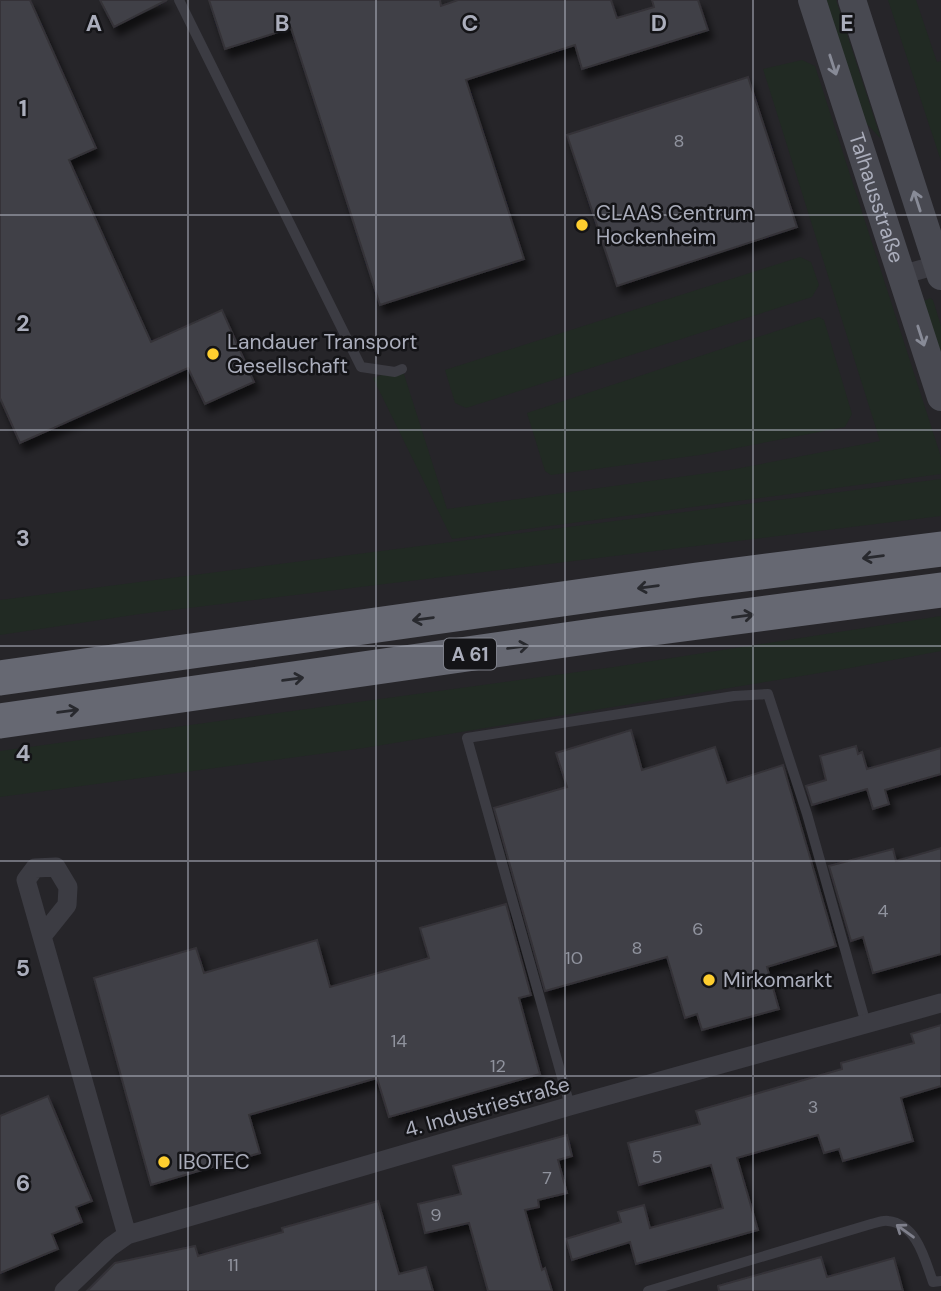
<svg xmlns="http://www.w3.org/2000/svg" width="941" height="1291" font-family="'DM Sans',sans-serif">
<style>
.built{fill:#262529}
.green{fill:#212a23}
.building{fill:#414146;stroke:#343338;stroke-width:2;filter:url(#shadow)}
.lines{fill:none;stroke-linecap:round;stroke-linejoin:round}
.service{stroke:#3c3c43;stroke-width:10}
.minor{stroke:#3c3c43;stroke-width:19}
.secondary{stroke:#484951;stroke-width:28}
.motorway{stroke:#666872;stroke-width:35}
.oneway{stroke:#888b97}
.oneway2{stroke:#28292e}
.oneway3{stroke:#7f808c}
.grid{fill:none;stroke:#abaebc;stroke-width:2;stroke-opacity:0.55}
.poi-dot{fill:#fece2f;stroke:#141417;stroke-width:2.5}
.labels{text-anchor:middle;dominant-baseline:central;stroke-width:5;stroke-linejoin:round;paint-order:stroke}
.number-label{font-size:18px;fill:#90939e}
.shield{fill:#141417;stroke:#7e808a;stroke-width:2}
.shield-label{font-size:19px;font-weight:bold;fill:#abaebc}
.street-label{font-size:21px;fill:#abaebc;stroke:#141417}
.poi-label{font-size:21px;fill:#abaebc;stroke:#141417;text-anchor:start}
.grid-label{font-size:23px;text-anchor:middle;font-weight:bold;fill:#abaebc;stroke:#141417;stroke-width:5;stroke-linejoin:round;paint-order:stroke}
</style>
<defs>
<filter id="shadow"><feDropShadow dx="4.5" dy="8" stdDeviation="3.5" flood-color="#0009"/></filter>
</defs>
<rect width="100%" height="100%" fill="#19191c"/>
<path class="built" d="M0,0H941V1291H0Z"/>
<path class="green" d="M823,0H836L881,139L866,123Z
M888,0H916L937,62L941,61V161Z
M802,60L815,66L941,457V474L452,539L373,378L402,368L447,509L730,470L880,441L763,69Z
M800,257L811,262L819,285L812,297L466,408L455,403L445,370Z
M930,298L933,300L941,326V362L924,301Z
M819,317L824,320L852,414L845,427L700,455L551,475L545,471L527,413Z
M941,479V516L140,614L0,635V600Z
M941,616V651L850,668L364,748L0,797V751L614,667Z"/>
<path class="building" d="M0,0H30L96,148L69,160L151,342L222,310L254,382L205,404L188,368L20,443L0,398Z
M100,0H167L114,27Z
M209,0H440L441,6L458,0H611L617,18L654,7L652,0H698L708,30L582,69L575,45L466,80L524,259L380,305L291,28L225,49Z
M748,77L797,227L617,286L567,135Z
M631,730L642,770L715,747L727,783L783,765L836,946L767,967L779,1009L702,1030L697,1014L685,1018L667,957L545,991L494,808L567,787L556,753Z
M856,746L858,754L862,752L867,769L941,748V774L885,790L889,804L873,809L867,789L812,805L806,786L826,780L820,756Z
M941,848V954L873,973L863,937L851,941L829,866L893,849L896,861Z
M506,904L531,995L519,998L540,1074L389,1117L377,1078L249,1115L260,1153L151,1185L94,978L196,948L204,973L317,940L330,987L429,958L420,928Z
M941,1025V1086L901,1098L913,1141L843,1161L839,1149L824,1153L818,1135L737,1158L758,1230L636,1264L630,1242L572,1260L566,1239L621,1222L618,1212L644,1205L650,1228L723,1208L711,1165L639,1185L628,1143L700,1124L696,1111L842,1069L841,1063L914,1043L911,1034Z
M48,1096L92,1201L76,1207L82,1222L52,1234L58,1249L0,1273V1116Z
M567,1135L572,1156L558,1160L567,1193L538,1200L539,1207L525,1210L542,1270L545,1268L552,1291H488L469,1223L425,1233L418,1204L461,1194L453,1166Z
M378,1201L399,1274L426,1267L433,1291H87L115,1263L195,1246L198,1256L283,1232L282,1228Z
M821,1257L827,1277L894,1258L903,1291H719L718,1286Z"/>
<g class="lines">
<path class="service" d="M179,0L361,367L395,372L402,369
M570,1106L467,738L734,696L768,694L807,814L866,1024
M648,1291L871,1224C876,1223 883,1220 888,1221C917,1224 925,1260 933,1282L941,1281"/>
<path class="minor" d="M901,275L941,264
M43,935L67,905L68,887L56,867L35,868L26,880L127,1235
M64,1291L110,1247L127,1235L570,1106L941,1003"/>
<g class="secondary">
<path id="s1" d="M812,0L941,397"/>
<path d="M852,0L941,276"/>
</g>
<path class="motorway" d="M0,678L697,580L941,549
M0,721L607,634L941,590"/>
</g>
<defs><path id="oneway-shaft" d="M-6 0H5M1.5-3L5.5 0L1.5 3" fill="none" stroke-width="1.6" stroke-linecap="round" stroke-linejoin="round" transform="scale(1.75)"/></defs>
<g class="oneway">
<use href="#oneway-shaft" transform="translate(833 65) rotate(72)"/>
<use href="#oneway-shaft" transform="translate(917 201) rotate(-108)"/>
<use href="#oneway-shaft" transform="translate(921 336) rotate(72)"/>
</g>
<g class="oneway2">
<use href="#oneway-shaft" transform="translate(873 557) rotate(173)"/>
<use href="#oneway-shaft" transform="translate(648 587) rotate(172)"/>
<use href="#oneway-shaft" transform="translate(743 616) rotate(-8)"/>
<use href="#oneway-shaft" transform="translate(423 619) rotate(172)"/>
<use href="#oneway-shaft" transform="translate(518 647) rotate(-8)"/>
<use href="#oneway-shaft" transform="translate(293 679) rotate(-8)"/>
<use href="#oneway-shaft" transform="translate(68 711) rotate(-8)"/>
</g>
<use class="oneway3" href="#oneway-shaft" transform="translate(905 1231) rotate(-144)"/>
<path class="grid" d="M188,0V1291M376,0V1291M565,0V1291M753,0V1291M0,215H941M0,430H941M0,646H941M0,861H941M0,1076H941"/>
<g class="poi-dot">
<circle cx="582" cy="225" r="7"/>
<circle cx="213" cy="354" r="7"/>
<circle cx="709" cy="980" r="7"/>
<circle cx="164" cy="1162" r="7"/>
</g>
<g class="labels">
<g class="number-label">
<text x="679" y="141">8</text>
<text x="883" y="911">4</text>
<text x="698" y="929">6</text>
<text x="637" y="948">8</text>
<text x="574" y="958">10</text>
<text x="399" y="1041">14</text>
<text x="498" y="1066">12</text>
<text x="813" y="1107">3</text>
<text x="657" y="1157">5</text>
<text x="547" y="1178">7</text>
<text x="436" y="1215">9</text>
<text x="233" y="1265">11</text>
</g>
<rect class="shield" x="444" y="638.5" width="52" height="31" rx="5"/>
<g class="shield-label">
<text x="470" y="654">A 61</text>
</g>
<g class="street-label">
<text stroke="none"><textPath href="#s1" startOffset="208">Talhausstraße</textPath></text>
<text transform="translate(487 1107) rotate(-16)">4. Industriestraße</text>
</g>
<g class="poi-label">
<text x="596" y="213">CLAAS Centrum<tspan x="596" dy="24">Hockenheim</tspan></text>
<text x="227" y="342">Landauer Transport<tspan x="227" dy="24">Gesellschaft</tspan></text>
<text x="723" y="980">Mirkomarkt</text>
<text x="178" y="1162">IBOTEC</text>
</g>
</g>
<g class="grid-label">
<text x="94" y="31">A</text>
<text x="282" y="31">B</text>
<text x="470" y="31">C</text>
<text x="659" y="31">D</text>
<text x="847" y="31">E</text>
<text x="23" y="116">1</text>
<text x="23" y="331">2</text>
<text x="23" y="546">3</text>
<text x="23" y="761">4</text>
<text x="23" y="976">5</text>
<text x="23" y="1191">6</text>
</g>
</svg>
